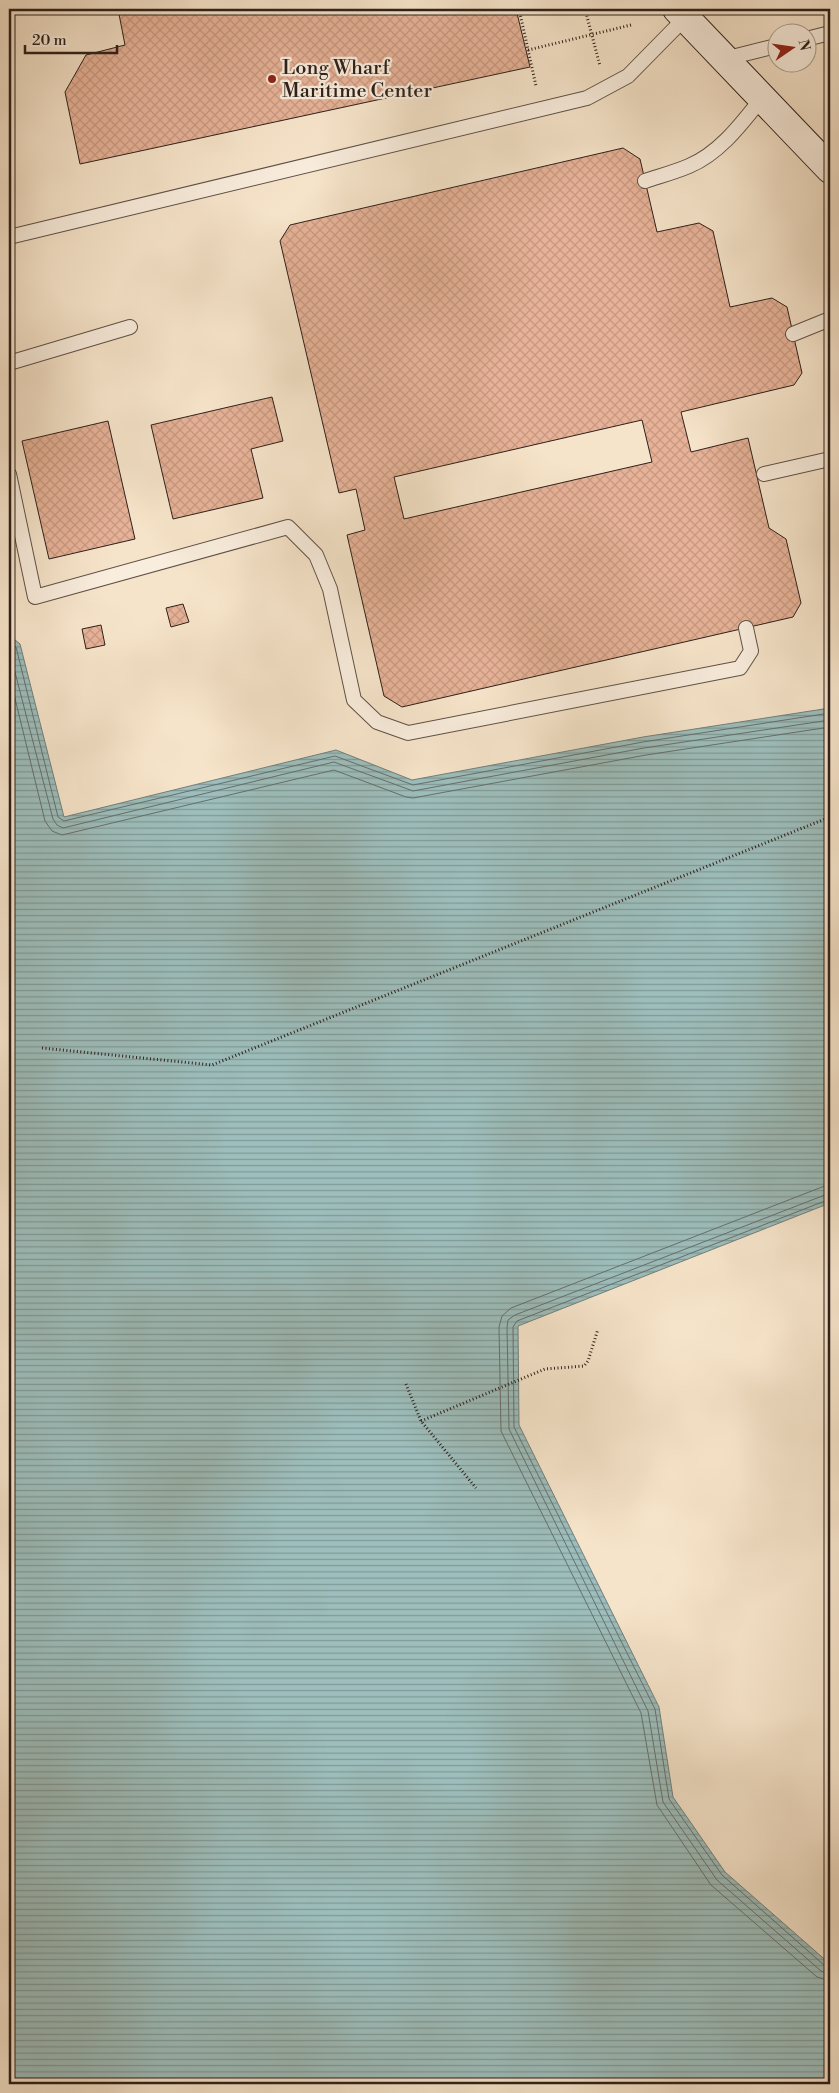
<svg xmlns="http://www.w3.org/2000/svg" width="839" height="2093" font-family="'Libre Bodoni',serif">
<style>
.water{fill:url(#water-rules);stroke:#717f7c}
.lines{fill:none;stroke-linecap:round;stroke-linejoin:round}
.shore{stroke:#666f6c;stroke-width:1}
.building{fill:url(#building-cross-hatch);stroke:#2e201b;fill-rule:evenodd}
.lane-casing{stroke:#605147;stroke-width:16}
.secondary-casing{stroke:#2e201b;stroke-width:30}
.path{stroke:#2e201b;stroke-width:3;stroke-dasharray:1 2.5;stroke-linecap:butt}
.lane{stroke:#f9eddd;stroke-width:14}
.secondary{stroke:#f9eddd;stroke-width:28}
.poi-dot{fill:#8f2418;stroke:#f9eddd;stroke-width:2}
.labels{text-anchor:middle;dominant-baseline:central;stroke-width:4.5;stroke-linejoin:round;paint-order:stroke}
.poi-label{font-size:20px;fill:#2e201b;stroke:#f9eddd;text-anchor:start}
</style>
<defs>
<pattern id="water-rules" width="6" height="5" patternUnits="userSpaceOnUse" patternTransform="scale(1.25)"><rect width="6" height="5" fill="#9dbebc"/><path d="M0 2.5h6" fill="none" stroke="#809a98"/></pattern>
<pattern id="building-cross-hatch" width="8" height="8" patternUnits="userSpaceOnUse" patternTransform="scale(1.25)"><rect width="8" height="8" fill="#e7b297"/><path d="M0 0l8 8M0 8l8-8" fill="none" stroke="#c69982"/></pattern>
</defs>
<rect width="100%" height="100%" fill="#f6e4ca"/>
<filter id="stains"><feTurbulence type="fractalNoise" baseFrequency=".004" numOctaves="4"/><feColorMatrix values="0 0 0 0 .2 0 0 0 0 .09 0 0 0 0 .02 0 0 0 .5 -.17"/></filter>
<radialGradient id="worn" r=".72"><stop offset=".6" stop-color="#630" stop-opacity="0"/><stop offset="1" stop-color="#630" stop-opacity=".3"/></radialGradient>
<path class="water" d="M9,635L20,644L64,817L336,750L412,780L643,737L830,708V1203L518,1326L519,1425L659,1707L673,1797L725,1872L830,1964V2084H9Z"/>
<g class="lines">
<path class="shore" d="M9,641L16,647L58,817L64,821L335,756L413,785L643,742L830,713
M9,649L53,819L57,825L63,828L334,762L413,791L644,748L830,720
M9,674L45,821L52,831L62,835L334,770L406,797L413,798L646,755L830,727
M830,1185L822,1187L511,1308L502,1316L499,1327L501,1431L641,1713L657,1805L711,1885L817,1977L830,1981
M830,1193L515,1315L508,1320L507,1327L509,1429L648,1711L663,1802L717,1880L821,1971L830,1974
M830,1199L517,1321L513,1327L514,1427L655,1709L669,1799L722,1875L825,1966L830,1968"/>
</g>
<path class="building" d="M118,9H516L530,67L80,164L65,92L86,55L125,45Z
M623,148L640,159L657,232L699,223L713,231L730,307L772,298L787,307L802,373L794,385L681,412L691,452L748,438L769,528L786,539L801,603L793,617L402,707L384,696L347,535L365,530L356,489L339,493L280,241L290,225ZM642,420L652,462L404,519L394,477Z
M272,397L283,441L251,449L263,498L173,519L151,425Z
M108,421L135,539L49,559L22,441Z
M183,604L189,622L171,627L166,608Z
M101,625L105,645L86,649L82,629Z"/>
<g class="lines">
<defs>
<path id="lane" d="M806,39L830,33
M724,59L776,46
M645,181C660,176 675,172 689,166C720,153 742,123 762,98
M9,237L587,98L628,76L685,18
M793,334L830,319
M9,363L130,327
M9,474L35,597L288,527L316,555L330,589L354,700L377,722L408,733L740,668L751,651L746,628
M764,474L830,459"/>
<path id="secondary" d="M677,9L830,169"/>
</defs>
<use href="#lane" class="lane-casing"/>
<use href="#secondary" class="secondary-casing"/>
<path class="path" d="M519,9L536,86
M585,9L600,66
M528,50L631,25
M42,1048L212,1065L830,817
M406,1384L421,1421L476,1488
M421,1421L545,1369L584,1366L588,1361L598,1329"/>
<use href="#lane" class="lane"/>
<use href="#secondary" class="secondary"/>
</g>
<circle class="poi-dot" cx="272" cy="79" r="5"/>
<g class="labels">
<g class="poi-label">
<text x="282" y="68">Long Wharf<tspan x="282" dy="23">Maritime Center</tspan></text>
</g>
</g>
<rect width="839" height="2093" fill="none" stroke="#f6e4ca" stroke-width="30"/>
<rect x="10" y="10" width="819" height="2073" fill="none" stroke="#2e201b" stroke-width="2.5"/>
<rect x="15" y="15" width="809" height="2063" fill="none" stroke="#2e201b"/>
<g transform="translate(792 48) rotate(77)"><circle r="24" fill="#f9eddd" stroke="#a89b8f"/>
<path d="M0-4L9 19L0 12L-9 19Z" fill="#8f2418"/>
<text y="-8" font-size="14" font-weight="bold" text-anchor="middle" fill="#2e201b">N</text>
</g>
<path d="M25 45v8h92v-8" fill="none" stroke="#2e201b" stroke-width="2.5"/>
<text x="32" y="45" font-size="15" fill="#2e201b" stroke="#f9eddd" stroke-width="4" paint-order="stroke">20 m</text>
<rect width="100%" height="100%" filter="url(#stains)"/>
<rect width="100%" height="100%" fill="url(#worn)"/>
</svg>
